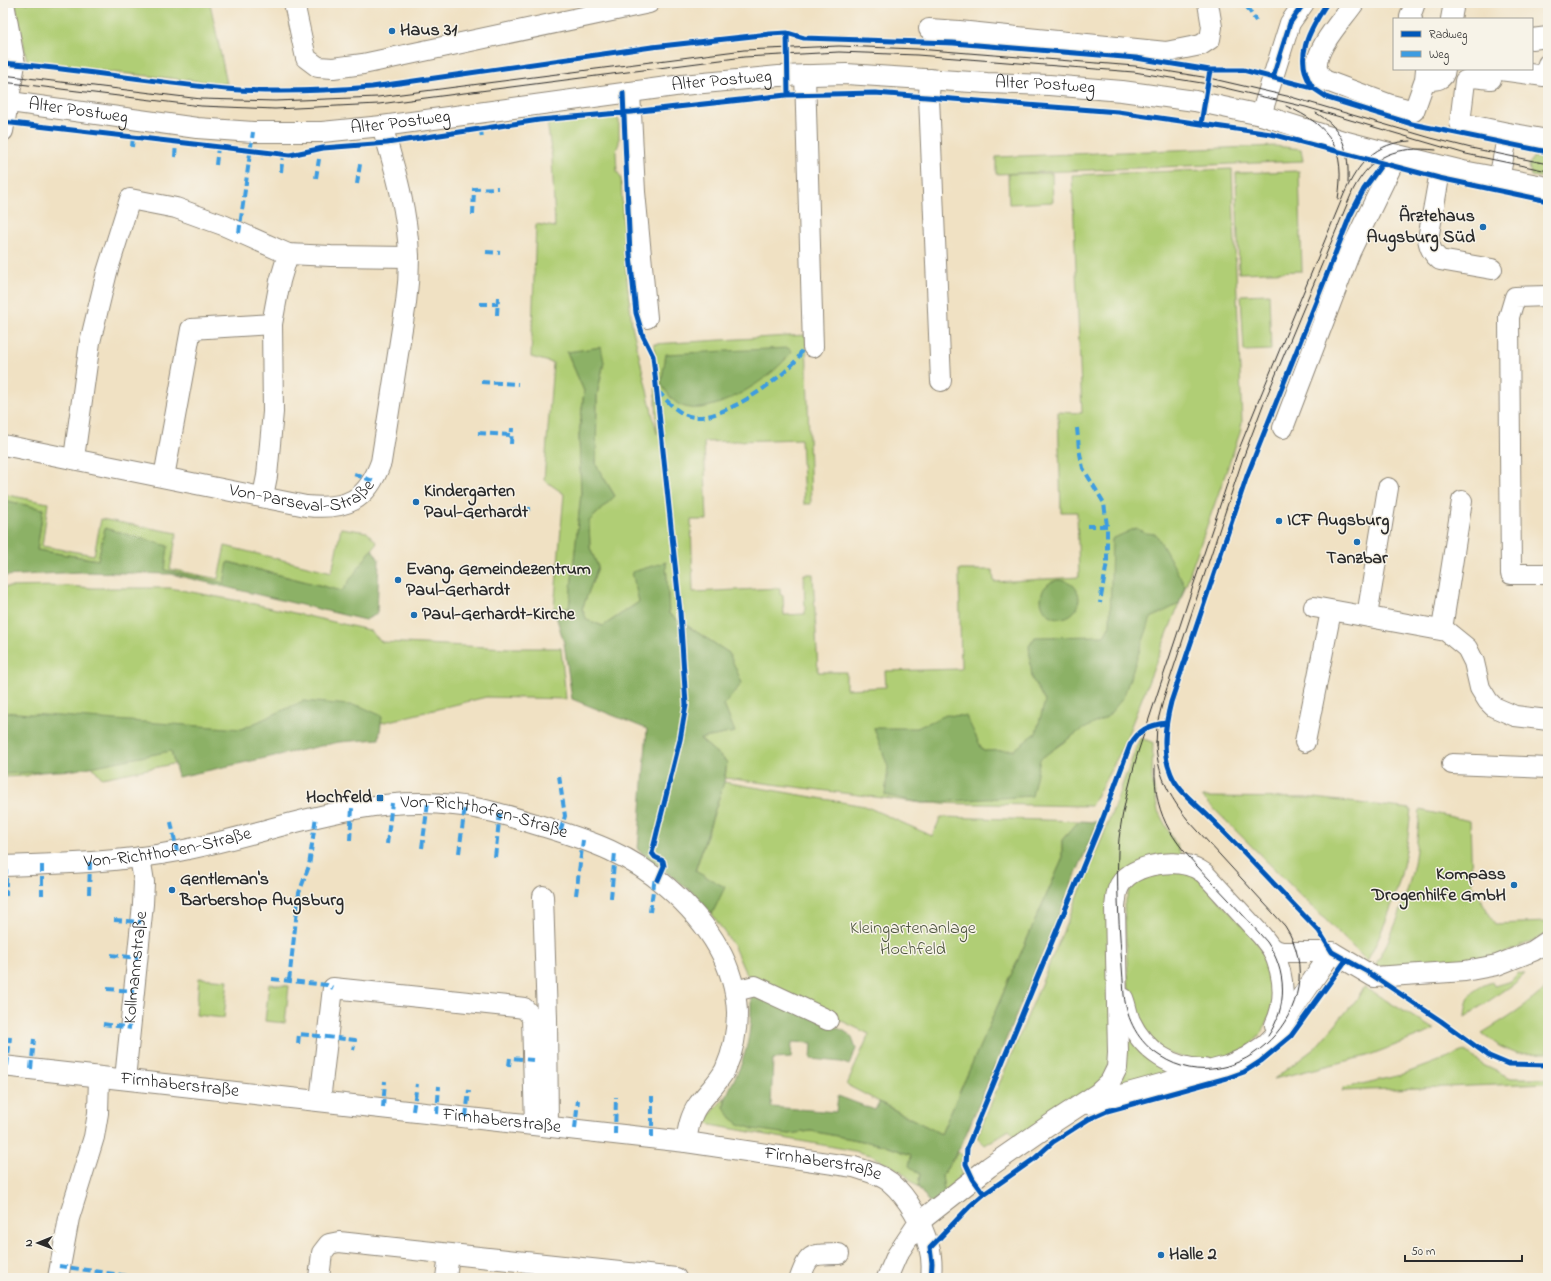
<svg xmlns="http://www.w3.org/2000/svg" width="1551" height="1281" font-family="'Indie Flower',sans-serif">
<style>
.green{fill:#b0ce75;stroke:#6e7c50}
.forest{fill:#8cb166;stroke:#5c6e48}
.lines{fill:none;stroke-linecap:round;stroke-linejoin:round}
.minor-casing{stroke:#8e8677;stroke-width:22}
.minor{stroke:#fff;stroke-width:20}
.tram{stroke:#2b2b2b;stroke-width:1}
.quiet{stroke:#3d9ce1;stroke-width:4;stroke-dasharray:8 4;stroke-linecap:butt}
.cycleway-casing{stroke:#f7f3e8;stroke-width:8}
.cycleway{stroke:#0057b8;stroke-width:5}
.poi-dot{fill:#1f6fb2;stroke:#f7f3e8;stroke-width:1.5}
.labels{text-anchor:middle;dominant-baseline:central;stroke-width:3;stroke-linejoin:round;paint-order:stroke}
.poi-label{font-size:18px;font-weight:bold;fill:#2b2b2b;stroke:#f7f3e8;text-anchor:start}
.street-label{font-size:18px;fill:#2b2b2b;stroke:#f7f3e8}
.park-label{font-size:18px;fill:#4c543e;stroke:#f7f3e8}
</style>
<rect width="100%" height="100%" fill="#f7f3e8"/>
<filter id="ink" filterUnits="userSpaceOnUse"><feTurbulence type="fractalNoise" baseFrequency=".025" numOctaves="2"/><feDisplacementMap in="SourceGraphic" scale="8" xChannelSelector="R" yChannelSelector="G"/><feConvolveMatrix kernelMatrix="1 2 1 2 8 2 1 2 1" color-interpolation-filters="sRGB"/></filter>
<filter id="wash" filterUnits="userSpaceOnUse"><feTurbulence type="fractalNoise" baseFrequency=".012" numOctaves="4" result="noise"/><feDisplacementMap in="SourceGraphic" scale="16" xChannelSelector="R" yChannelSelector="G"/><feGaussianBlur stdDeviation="0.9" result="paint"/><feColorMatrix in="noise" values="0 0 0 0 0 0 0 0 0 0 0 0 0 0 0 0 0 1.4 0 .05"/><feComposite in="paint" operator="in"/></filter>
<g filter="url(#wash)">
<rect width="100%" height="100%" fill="#f0e1c3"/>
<path class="green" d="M15,3H210L227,84L110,72L27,61Z
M613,117L619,120V143L616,151L617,171L621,178L624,253L632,325L657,434L654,344L806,335L811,504H804L801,439L704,442L707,520H691L693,592L780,588V594L783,596L784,615L805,614L804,574H813L818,672H846V689L886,687L885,671L961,669L959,570H993L994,582L1079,577L1077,512H1061L1058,412L1082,413L1072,175L1232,169L1242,422L1240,433L1179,604L1122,749L1091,806L922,803L725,778L727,762L700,739L724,705L729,653L669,614L666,563L639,602L603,626L587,620L582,609L598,567L590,548L589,521L615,496L596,465L597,395L604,362L567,352L584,391L579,436L581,494L569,609H554L564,494L544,480L553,363L531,357L536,224L555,227L552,158L547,121Z
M1275,146L1301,149L1303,161L996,174V157Z
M1533,157L1548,159V178L1531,176L1529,165Z
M1299,171L1302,271L1239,273L1236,173Z
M1052,173L1053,202L1009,204L1008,174Z
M1269,294L1271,350L1244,351L1241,295Z
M3,494L48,503L42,546L94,555L101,519L177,533L170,569L218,579L225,546L332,572L341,528L367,532L377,543L342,591L229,562L224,584L165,570L105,528L98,560L37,550L43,509L3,500Z
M68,586L92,588H170L250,603L369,630L382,642L508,648H561L566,699L486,697L385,722L102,778L91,765L61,766L26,776L3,777V587Z
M1140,738L1153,742L1152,778L1158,811L1182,856L1121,873L1114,1050L1104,1080L1016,1137L1009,1130L985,1145L977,1137L1103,836Z
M724,782L865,806L932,836L941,817L1079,821L1062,840V860L941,1134L847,1085L869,1034L750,977L745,972L734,947L712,914L724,887L695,872Z
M1202,797L1314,798L1411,809C1409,826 1408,844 1404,861C1397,896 1384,929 1367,961Z
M1420,810L1470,821L1472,884L1495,924L1548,922V934L1494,958L1439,965L1374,967C1393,936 1407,898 1414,863C1417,846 1418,828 1420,810Z
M1178,871L1195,875L1254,938L1274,972L1275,994L1271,1016L1261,1033L1246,1050L1210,1065L1155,1050L1130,1007L1128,981L1124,905L1129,891L1139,879L1158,872Z
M1518,973L1525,974L1514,984L1465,1017C1466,996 1472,989 1492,982L1494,986L1511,981Z
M199,978L228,980L224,1018L196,1015Z
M269,984L289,986L285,1023L265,1021Z
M1548,986V1053L1517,1054L1499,1046L1482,1033C1505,1019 1528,1005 1548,986Z
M1364,987L1435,1030L1367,1056L1274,1079L1315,1048L1357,999Z
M1122,1010L1183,1073L1127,1087L1122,1082Z
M1465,1051L1485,1066L1511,1078H1548V1083L1342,1091L1344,1088L1401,1075Z
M725,1097L724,1107L789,1134L811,1131L883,1145L911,1155L920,1174L918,1187L902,1172L871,1155L845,1149L711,1125L708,1122L710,1115Z
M958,1152L962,1155L960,1169L963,1179L945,1197L942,1176Z"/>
<path class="forest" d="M601,347L604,362L597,395L596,465L615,496L589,521L590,548L598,567L582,609L587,620L603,626L639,602L632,572L666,562L669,614L729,653L742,683L724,705L735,732L700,739L727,762L724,782L695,871L725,887L712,914L693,893L638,850L647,729L572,699L564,643L554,609L569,608L581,494L579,436L584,391L567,352Z
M788,348L792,351C776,376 711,419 682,406C672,402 667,392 661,384L666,354Z
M3,500L43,509L37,550L98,560L105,528L168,546L165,570L224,583L228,562L342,591L372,549L379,560L377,614L365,620L171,574L81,572L3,576Z
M1136,528L1146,533L1156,534L1185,586L1179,604L1151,618L1123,698L1107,717L1078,732L1040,759L1032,796L922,803L885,795L888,767L874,728H917L946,715L966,716L983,751L1014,750L1036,733L1045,701L1032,679L1029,646L1035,637L1104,636L1110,625L1112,539Z
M1041 599a19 19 0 1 1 38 0a19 19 0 1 1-38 0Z
M303,701L360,706L382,716L379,739L339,742L178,777L171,751L75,770L3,774V712L242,729Z
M1079,821L1098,822L961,1146L942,1176L945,1197L935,1203L928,1201L918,1187L920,1174L909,1166L911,1155L883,1145L811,1131L789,1134L753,1129L739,1124L731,1118L724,1107C726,1090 738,1076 743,1059C751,1035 751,1019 751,995L764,994L846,1032L852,1038L856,1049L849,1065L841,1062L811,1059L812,1043L792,1042L791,1058L773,1059L771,1107L836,1112L838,1096L875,1110L879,1102L941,1134L1062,860V840Z"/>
</g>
<g filter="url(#ink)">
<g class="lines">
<defs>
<g id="minor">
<path d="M294,3L306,58L318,67L333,68L363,64L649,3"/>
<path d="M1354,3C1343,19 1314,49 1317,69C1318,73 1322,77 1324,80L1391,105L1414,111L1425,80L1426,69"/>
<path d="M1412,19L1410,17L1415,3"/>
<path d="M1451,19L1454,3"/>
<path d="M929,29L959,31L1166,52L1201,45L1210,39L1212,27L1208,3"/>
<path d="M1532,39L1548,37"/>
<path d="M1493,69L1491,79L1473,77L1465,81L1460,123L1508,133L1548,140"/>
<path d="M1493,69L1544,76L1548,64"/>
<path d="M805,75L813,347"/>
<path d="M930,79L929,97L941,381"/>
<path d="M1425,80C1435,80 1444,81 1445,69"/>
<path d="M630,92L635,192L647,318"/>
<path id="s1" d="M3,101L197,128L253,132H322L382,126L682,85L779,76L846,74L987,83L1049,85L1122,91L1195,101L1261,115L1343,141L1389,153L1463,171L1548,187"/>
<path d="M1261,115L1290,23L1304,3"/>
<path d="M3,131L15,64L4,3"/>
<path d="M1441,166L1428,239C1430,249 1433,254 1440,260L1492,269"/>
<path d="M1499,179L1508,133"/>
<path d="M1548,296L1515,297L1509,317L1511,574H1548"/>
<path d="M1283,428L1350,252L1397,155"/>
<path id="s2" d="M3,445L306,506C346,510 367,501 381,462L406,303C408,288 409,273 409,257C408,213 395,168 382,126"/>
<path d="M74,458L90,342L107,272L130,199L176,208L223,225L288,254L331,256L409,257"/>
<path d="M164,477L191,329L272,324"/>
<path d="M263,496L267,476L273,412L272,324L280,281L288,254"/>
<path d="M1314,607L1446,631L1467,648L1474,662L1480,688L1488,701L1494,707L1515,716L1548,720"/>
<path d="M1367,616L1388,488"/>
<path d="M1442,629L1462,501"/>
<path d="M1305,742L1331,611"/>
<path d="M1452,764L1548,768"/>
<path id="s3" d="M3,866C62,864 122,862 179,851C273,833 357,794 454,805C486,808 515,818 545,827C591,841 631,855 667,887C705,920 735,961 737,1012C737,1031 733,1052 725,1070C718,1083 707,1093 698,1105C690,1116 688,1129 686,1142"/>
<path d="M543,896L547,1018L548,1126"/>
<path d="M1272,949C1284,974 1287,1000 1275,1025"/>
<path d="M735,991L755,986L828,1020"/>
<path d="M1123,998C1126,1005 1127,1014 1130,1021C1144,1051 1172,1069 1204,1069"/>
<path id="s4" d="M3,1066L686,1142L854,1167C866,1171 880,1174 890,1182C909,1198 922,1224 929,1247C932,1257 932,1268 931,1278"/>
<path id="s5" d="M125,1079L143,904L144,882L140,857"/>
<path d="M320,1101L333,988L516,1007L524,1008L532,1017L535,1125"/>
<path d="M1088,1104L1227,1066L1247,1057L1265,1045L1276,1034L1332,952"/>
<path d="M58,1278L69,1218L94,1137L98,1113L99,1077"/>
<path d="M319,1278L322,1253L329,1244L339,1242L676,1278"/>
<path d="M446,1278L449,1254"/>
<path d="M800,1278C810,1251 812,1255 839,1254"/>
<path d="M887,1278L897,1255L919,1222L989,1167L1054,1122L1097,1094L1110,1082L1117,1068L1118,1053L1115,907C1116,901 1116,894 1118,889C1127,865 1172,858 1193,867C1197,868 1200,871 1204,873L1262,936L1272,949L1282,952H1332L1374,977L1465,971L1497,965L1533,951L1548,941"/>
</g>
</defs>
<use href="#minor" class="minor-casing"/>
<use href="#minor" class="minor"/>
<path class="tram" d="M3,75L201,99L275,101L378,97L744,50L839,46L917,49L1135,66L1209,78L1291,97L1431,138L1471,148L1548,164
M3,82L201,106L275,109L379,104L744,57L839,52L917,55L1134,72L1208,84L1306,107L1466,154L1548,171
M1286,106C1332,126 1346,150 1338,199
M1316,113C1345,129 1349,153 1348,183
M1156,741C1156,772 1169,796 1188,820L1285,926C1337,1006 1236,1106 1160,1056C1138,1042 1127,1020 1124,995C1121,948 1116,899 1118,851C1120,817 1129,785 1138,752L1237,454L1258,402L1344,194C1358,164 1375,142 1411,141
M1156,746L1157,724L1164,697L1243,458L1263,405L1353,190C1372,154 1397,146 1436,150
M1155,766C1153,820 1177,845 1211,881C1230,901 1249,921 1267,942C1287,971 1288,1007 1268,1036"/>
<path class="quiet" d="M1247,7L1256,21
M481,129L482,139
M132,147L133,137
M175,157L176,142
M216,165L218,147
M281,172L283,155
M316,178L319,159
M357,184L360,164
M473,215L474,189L498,188
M239,233L253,132
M486,252L500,253
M480,304H498
M497,315L498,297
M481,382L518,384
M658,391C669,403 680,417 697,417C725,418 781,380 798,358C800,355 801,351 803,347
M1077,428L1079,449L1083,468L1104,503L1107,526V562L1100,603
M478,433L511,435
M511,444L512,428
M354,474L373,481
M512,510L531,509
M1087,526H1107
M559,776L565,816L560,832
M171,822L177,851
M350,840L352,808
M387,844L392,803
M422,848L428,803
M459,853L465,806
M495,857L500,813
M42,865V895
M6,866V896
M89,894L90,862
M576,895L583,840
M611,898L615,852
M650,912L655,877
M114,920L141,922
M111,955L138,958
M272,979L327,985L333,988
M289,981L299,893L309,866L316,816
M107,989L134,991
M103,1024L131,1028
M298,1044L299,1034L355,1040L353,1050
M7,1066L10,1037
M509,1066L510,1058L533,1060
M31,1069L34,1039
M383,1108L385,1081
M413,1111L417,1084
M437,1114L439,1086
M466,1117L469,1090
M575,1129L578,1100
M615,1134L616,1097
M652,1138V1096
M59,1266L142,1278"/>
<defs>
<path id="cycleway" d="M787,33L788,95
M3,63C78,69 152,82 226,89C274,93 323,91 372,87L652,47L770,34L787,33L804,38L953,43L1136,58L1210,70H1243L1313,88L1328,98L1412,124L1548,152
M1273,77L1290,23L1304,3
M1313,88C1292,58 1310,30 1327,3
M623,93L630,255L636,313L643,336L653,356L680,612L686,705L680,740L658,828L652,853L655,857L663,861L664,866L658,880
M3,122L290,155L323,148L387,143L539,120L631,112L786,95L875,93L1118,112L1271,134L1439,178L1548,201
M1201,124L1210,70
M1382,164L1364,189L1350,216L1247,476L1171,702C1165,725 1161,751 1171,774C1178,792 1198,805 1211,819C1248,855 1283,894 1319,931L1332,952L1366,971L1441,1021L1489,1056L1508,1064L1548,1065
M984,1194L973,1179L966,1164L967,1148L1103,818L1130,745C1139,730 1148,725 1166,723
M931,1278L932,1263L930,1248L970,1206L984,1194L1034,1159L1053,1142L1089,1119L1107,1111L1227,1078L1244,1072L1261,1061L1291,1036L1346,960"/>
</defs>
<use href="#cycleway" class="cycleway-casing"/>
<use href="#cycleway" class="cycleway"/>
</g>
</g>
<g class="poi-dot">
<circle cx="392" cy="31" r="4"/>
<circle cx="1483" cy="227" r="4"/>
<circle cx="416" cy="502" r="4"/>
<circle cx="1279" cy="521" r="4"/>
<circle cx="1357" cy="542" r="4"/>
<circle cx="398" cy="580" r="4"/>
<circle cx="414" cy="615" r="4"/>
<rect x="376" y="794" width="8" height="8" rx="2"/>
<circle cx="1514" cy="885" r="4"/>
<circle cx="172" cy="890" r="4"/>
<circle cx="1161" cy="1255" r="4"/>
</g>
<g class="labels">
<g class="poi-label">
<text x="400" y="31">Haus 31</text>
<text x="1475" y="217" text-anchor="end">Ärztehaus<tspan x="1475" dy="21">Augsburg Süd</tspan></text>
<text x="424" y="492">Kindergarten<tspan x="424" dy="21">Paul-Gerhardt</tspan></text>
<text x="1287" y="521">ICF Augsburg</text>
<text x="1357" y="559" text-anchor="middle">Tanzbar</text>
<text x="406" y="570">Evang. Gemeindezentrum<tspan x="406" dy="21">Paul-Gerhardt</tspan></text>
<text x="422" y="615">Paul-Gerhardt-Kirche</text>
<text x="372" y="798" text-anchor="end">Hochfeld</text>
<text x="1506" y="875" text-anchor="end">Kompass<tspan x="1506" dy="21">Drogenhilfe GmbH</tspan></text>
<text x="180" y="880">Gentleman's<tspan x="180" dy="21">Barbershop Augsburg</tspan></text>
<text x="1169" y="1255">Halle 2</text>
</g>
<g class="street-label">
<text stroke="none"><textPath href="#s1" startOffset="724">Alter Postweg</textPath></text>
<text stroke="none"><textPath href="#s1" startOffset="1048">Alter Postweg</textPath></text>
<text stroke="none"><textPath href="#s1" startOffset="76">Alter Postweg</textPath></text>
<text stroke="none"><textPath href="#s1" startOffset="400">Alter Postweg</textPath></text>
<text stroke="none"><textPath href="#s2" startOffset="307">Von-Parseval-Straße</textPath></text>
<text stroke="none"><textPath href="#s3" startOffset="489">Von-Richthofen-Straße</textPath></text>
<text stroke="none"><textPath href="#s3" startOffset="166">Von-Richthofen-Straße</textPath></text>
<text stroke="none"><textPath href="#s5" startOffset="112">Kollmannstraße</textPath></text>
<text stroke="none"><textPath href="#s4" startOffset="178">Firnhaberstraße</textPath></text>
<text stroke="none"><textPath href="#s4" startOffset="502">Firnhaberstraße</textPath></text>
<text stroke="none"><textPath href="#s4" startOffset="826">Firnhaberstraße</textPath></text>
</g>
<g class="park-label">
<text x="913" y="929">Kleingartenanlage<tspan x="913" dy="21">Hochfeld</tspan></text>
</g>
</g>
<rect width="1551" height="1281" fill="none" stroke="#f7f3e8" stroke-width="16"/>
<rect x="1393" y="18" width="140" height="52" fill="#f7f3e8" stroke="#a5a39c"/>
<rect x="1401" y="31" width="20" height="6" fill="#0057b8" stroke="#a5a39c"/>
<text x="1429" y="38" font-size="12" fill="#2b2b2b">Radweg</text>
<rect x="1401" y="51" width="20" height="6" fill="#3d9ce1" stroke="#a5a39c"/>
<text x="1429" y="58" font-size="12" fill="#2b2b2b">Weg</text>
<g transform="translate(38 1243) rotate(269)" stroke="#f7f3e8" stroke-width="3" paint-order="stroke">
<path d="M0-3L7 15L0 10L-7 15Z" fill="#2b2b2b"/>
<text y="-6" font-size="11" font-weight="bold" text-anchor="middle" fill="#2b2b2b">N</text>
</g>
<path d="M1405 1255v6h117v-6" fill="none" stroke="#2b2b2b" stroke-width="2"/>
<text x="1411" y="1255" font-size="12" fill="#2b2b2b" stroke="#f7f3e8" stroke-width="3" paint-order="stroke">50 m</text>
</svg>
